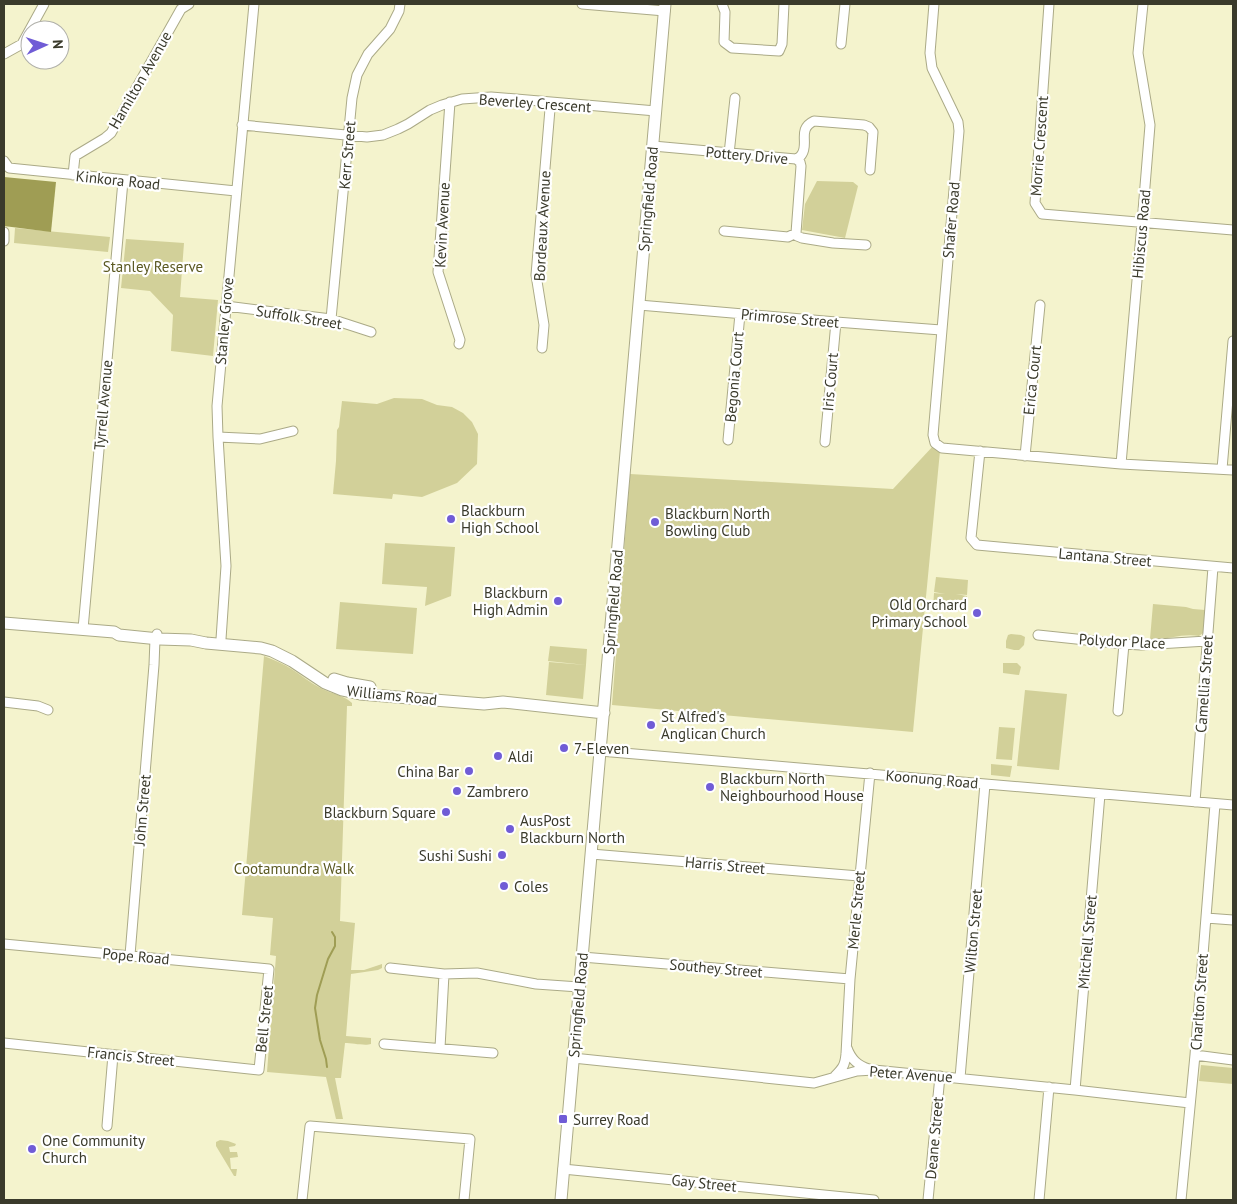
<svg xmlns="http://www.w3.org/2000/svg" width="1237" height="1204" font-family="'PT Sans',sans-serif">
<style>
.green{fill:#d2d099}
.water{fill:#9f9d54}
.lines{fill:none;stroke-linecap:round;stroke-linejoin:round}
.stream{stroke:#9f9d54;stroke-width:2}
.minor-casing{stroke:#abaa87;stroke-width:11}
.major-casing{stroke:#abaa87;stroke-width:13}
.minor{stroke:#fff;stroke-width:9}
.major{stroke:#fff;stroke-width:11}
.poi-dot{fill:#705cd6;stroke:#fff;stroke-width:2}
.labels{text-anchor:middle;dominant-baseline:central;stroke-width:4.5;stroke-linejoin:round;paint-order:stroke}
.street-label{font-size:15px;fill:#3a3a2b;stroke:#fff}
.park-label{font-size:15px;fill:#5b5922;stroke:#fff}
.poi-label{font-size:15px;fill:#3a3a2b;stroke:#fff;text-anchor:start}
</style>
<rect width="100%" height="100%" fill="#f4f3cd"/>
<path class="green" d="M817,181L853,182L858,186L845,238L802,230L805,204Z
M15,228L110,237L108,252L14,243Z
M126,239L184,243L180,297L218,300L213,356L171,351L173,315L150,291L121,288Z
M394,398L422,399L437,405L452,407L463,413L472,422L478,434L477,464L457,483L422,497L393,494L392,499L333,494L336,461L337,430L339,427L342,401L377,404Z
M934,445L940,451L913,732L612,705L630,474L893,489Z
M385,543L455,547L451,596L425,606L427,587L382,584Z
M936,577L968,580L967,595L956,594L967,596L965,611L933,608L934,593L945,594L934,592Z
M340,602L417,608L413,654L336,649Z
M1153,604L1186,607L1193,609L1205,610L1203,633L1199,636C1183,633 1167,640 1150,639Z
M1011,634L1021,635L1025,637L1024,645L1019,650H1014L1006,648V641L1008,635Z
M550,646L587,649L586,665L548,661Z
M264,656C274,660 284,664 293,670C304,677 314,686 327,691C336,695 345,696 352,703V706H347L340,921L355,923L351,970H364L382,964V968L378,970L351,974L346,1036L371,1038V1044C365,1046 352,1043 345,1043L341,1078H335L343,1119H336L326,1077L267,1072L276,956L270,955L273,918L242,915Z
M549,662L586,665L583,699L546,695Z
M1003,663H1017L1021,667L1019,675L1003,673Z
M1025,690L1067,694L1059,770L1017,766Z
M999,727L1015,728L1012,760L996,759Z
M991,764L1012,766L1010,777L991,775Z
M1201,1065L1233,1068V1084L1199,1081Z
M220,1140L228,1141L236,1144L235,1146L229,1147L230,1152H237L238,1157L230,1158L231,1169H237L236,1176H234L216,1146V1142Z"/>
<path class="water" d="M4,177L56,182L51,232L4,226Z"/>
<g class="lines">
<path class="stream" d="M327,1067L326,1059L320,1040L315,1008L317,995L328,959L335,946V937L332,932"/>
<defs>
<path id="minor" d="M582,4L665,11
M722,4L725,12L724,42L732,48L779,51L782,44L784,4
M934,4L930,53L932,68L958,122L959,131L933,435L935,443L942,448L1121,464L1233,470
M1049,4L1035,203L1042,214L1233,230
M841,44L845,4
M4,54L22,44L44,4
M450,102L438,272L460,340L459,344
M242,125L367,137L383,135L398,129L408,124L430,110L442,105L462,99L491,97L516,99L656,111
M653,146L796,159L800,162L801,166L796,233
M729,154L735,98
M796,159C798,158 801,156 802,154C809,143 797,129 814,121L864,125L869,127L873,132L870,170
M4,161L9,168L236,191
M73,175L75,156L105,138L111,133L181,9L189,4
M724,231L788,237L796,233L797,236L802,238L833,243L866,245
M4,241V232
M639,305L836,322L941,330
M226,306L331,319L371,332
M331,319L352,98L357,75L368,54L390,29L399,11L400,4
M542,348L544,325L536,275L550,109L552,103
M218,437L260,439L293,431
M728,440L740,314
M825,442L836,322
M980,451L971,538L977,545L1233,568
M1025,456L1040,305
M1121,464L1142,223L1150,125L1138,53L1143,4
M1222,469L1233,341
M83,629L123,181
M1038,635L1124,644L1141,645L1207,641
M221,639L226,566L218,437L217,406L254,4
M4,702L38,706L48,710
M1118,711L1124,644
M600,751L1233,805
M1195,802L1213,567
M591,854L859,876
M1206,918L1233,920
M4,944L269,969L259,1070L4,1043
M130,955L154,665L155,639L157,634
M582,957L850,979
M390,968L444,974L477,973L536,984L579,987
M384,1044L493,1053
M440,1048L444,974
M847,1048C851,1059 857,1065 869,1069
M1195,1055L1233,1060
M573,1058L814,1083L857,1071L874,1070L1075,1090L1190,1103
M835,1076C843,1068 845,1065 846,1054L850,979L870,773
M960,1078L985,784
M1075,1090L1100,794
M107,1126L113,1055
M563,1169L874,1200
M302,1200L310,1126L470,1139L464,1200
M928,1200L940,1076
M1039,1200L1049,1087
M1181,1200L1195,1055L1215,804"/>
<path id="major" d="M4,623L114,632L119,635L159,639L191,640L206,643L261,648L272,651L292,661L325,683L342,690L360,694L484,704L503,702L604,713
M334,679L347,683L370,687
M561,1200L665,4"/>
</defs>
<use href="#minor" class="minor-casing"/>
<use href="#major" class="major-casing"/>
<use href="#minor" class="minor"/>
<use href="#major" class="major"/>
</g>
<g class="poi-dot">
<circle cx="451" cy="519" r="5"/>
<circle cx="655" cy="522" r="5"/>
<circle cx="558" cy="601" r="5"/>
<circle cx="977" cy="613" r="5"/>
<circle cx="651" cy="725" r="5"/>
<circle cx="564" cy="748" r="5"/>
<circle cx="498" cy="756" r="5"/>
<circle cx="469" cy="771" r="5"/>
<circle cx="710" cy="787" r="5"/>
<circle cx="457" cy="791" r="5"/>
<circle cx="446" cy="812" r="5"/>
<circle cx="510" cy="829" r="5"/>
<circle cx="502" cy="855" r="5"/>
<circle cx="504" cy="886" r="5"/>
<rect x="558" y="1114" width="10" height="10" rx="2.5"/>
<circle cx="32" cy="1149" r="5"/>
</g>
<g class="labels">
<g class="street-label">
<text transform="translate(140 80) rotate(-60)">Hamilton Avenue</text>
<text transform="translate(535 103) rotate(4)">Beverley Crescent</text>
<text transform="translate(1039 146) rotate(-86)">Morrie Crescent</text>
<text transform="translate(347 155) rotate(-85)">Kerr Street</text>
<text transform="translate(747 155) rotate(5)">Pottery Drive</text>
<text transform="translate(118 180) rotate(6)">Kinkora Road</text>
<text transform="translate(648 199) rotate(-85)">Springfield Road</text>
<text transform="translate(951 220) rotate(-85)">Shafer Road</text>
<text transform="translate(442 225) rotate(-87)">Kevin Avenue</text>
<text transform="translate(542 226) rotate(-87)">Bordeaux Avenue</text>
<text transform="translate(1141 234) rotate(-85)">Hibiscus Road</text>
<text transform="translate(299 317) rotate(9)">Suffolk Street</text>
<text transform="translate(790 318) rotate(5)">Primrose Street</text>
<text transform="translate(224 321) rotate(-85)">Stanley Grove</text>
<text transform="translate(734 377) rotate(-85)">Begonia Court</text>
<text transform="translate(1032 380) rotate(-84)">Erica Court</text>
<text transform="translate(830 382) rotate(-85)">Iris Court</text>
<text transform="translate(103 405) rotate(-85)">Tyrrell Avenue</text>
<text transform="translate(1105 557) rotate(5)">Lantana Street</text>
<text transform="translate(613 602) rotate(-85)">Springfield Road</text>
<text transform="translate(1122 641) rotate(3)">Polydor Place</text>
<text transform="translate(1204 684) rotate(-86)">Camellia Street</text>
<text transform="translate(392 695) rotate(6)">Williams Road</text>
<text transform="translate(932 779) rotate(5)">Koonung Road</text>
<text transform="translate(142 810) rotate(-85)">John Street</text>
<text transform="translate(725 865) rotate(5)">Harris Street</text>
<text transform="translate(856 910) rotate(-85)">Merle Street</text>
<text transform="translate(973 931) rotate(-85)">Wilton Street</text>
<text transform="translate(1087 942) rotate(-85)">Mitchell Street</text>
<text transform="translate(136 956) rotate(5)">Pope Road</text>
<text transform="translate(716 968) rotate(5)">Southey Street</text>
<text transform="translate(1199 1002) rotate(-86)">Charlton Street</text>
<text transform="translate(578 1005) rotate(-85)">Springfield Road</text>
<text transform="translate(264 1019) rotate(-84)">Bell Street</text>
<text transform="translate(131 1056) rotate(6)">Francis Street</text>
<text transform="translate(911 1074) rotate(4)">Peter Avenue</text>
<text transform="translate(934 1138) rotate(-85)">Deane Street</text>
<text transform="translate(704 1183) rotate(6)">Gay Street</text>
</g>
<g class="park-label">
<text x="153" y="266">Stanley Reserve</text>
<text x="294" y="868">Cootamundra Walk</text>
</g>
<g class="poi-label">
<text x="461" y="510">Blackburn<tspan x="461" dy="17">High School</tspan></text>
<text x="665" y="513">Blackburn North<tspan x="665" dy="17">Bowling Club</tspan></text>
<text x="548" y="592" text-anchor="end">Blackburn<tspan x="548" dy="17">High Admin</tspan></text>
<text x="967" y="604" text-anchor="end">Old Orchard<tspan x="967" dy="17">Primary School</tspan></text>
<text x="661" y="716">St Alfred's<tspan x="661" dy="17">Anglican Church</tspan></text>
<text x="574" y="748">7-Eleven</text>
<text x="508" y="756">Aldi</text>
<text x="459" y="771" text-anchor="end">China Bar</text>
<text x="720" y="778">Blackburn North<tspan x="720" dy="17">Neighbourhood House</tspan></text>
<text x="467" y="791">Zambrero</text>
<text x="436" y="812" text-anchor="end">Blackburn Square</text>
<text x="520" y="820">AusPost<tspan x="520" dy="17">Blackburn North</tspan></text>
<text x="492" y="855" text-anchor="end">Sushi Sushi</text>
<text x="514" y="886">Coles</text>
<text x="573" y="1119">Surrey Road</text>
<text x="42" y="1140">One Community<tspan x="42" dy="17">Church</tspan></text>
</g>
</g>
<rect width="1237" height="1204" fill="none" stroke="#3a3a2b" stroke-width="10"/>
<g transform="translate(45 45) rotate(87)"><circle r="24" fill="#ffffff" stroke="#b0b0aa"/>
<path d="M0-4L9 19L0 12L-9 19Z" fill="#705cd6"/>
<text y="-8" font-size="14" font-weight="bold" text-anchor="middle" fill="#3a3a2b">N</text>
</g>
</svg>
